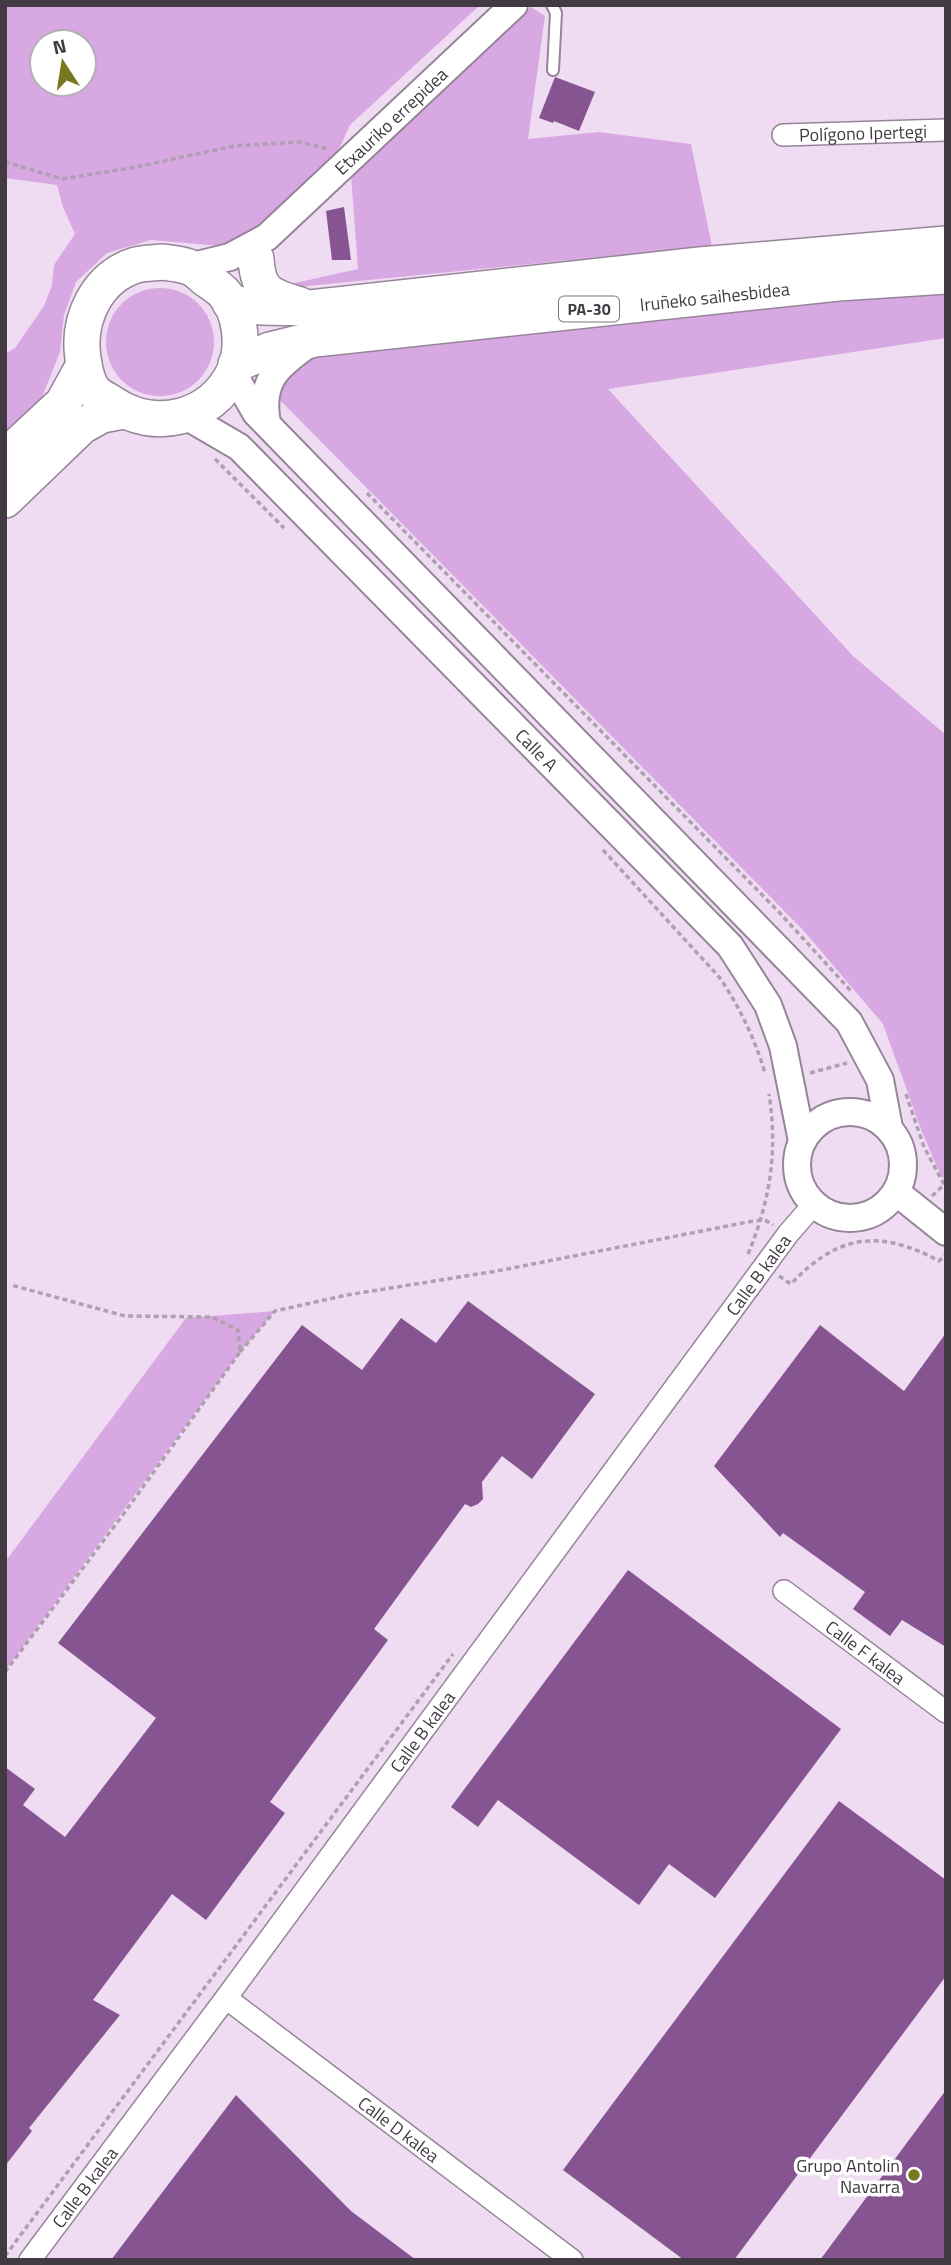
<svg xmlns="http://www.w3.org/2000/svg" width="951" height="2265" font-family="'Titillium Web',sans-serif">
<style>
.green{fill:#d8a8e2;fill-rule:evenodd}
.building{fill:#865591}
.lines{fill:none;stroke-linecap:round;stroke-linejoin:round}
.service-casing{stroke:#968599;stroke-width:14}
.minor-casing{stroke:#968599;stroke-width:24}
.tertiary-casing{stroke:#968599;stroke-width:30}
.trunk-casing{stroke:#968599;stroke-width:38}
.path{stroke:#ae9fb1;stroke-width:3.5;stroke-dasharray:5 3.5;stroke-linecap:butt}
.service{stroke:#fff;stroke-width:10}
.minor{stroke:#fff;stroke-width:21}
.tertiary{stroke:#fff;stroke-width:26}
.trunk{stroke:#fff;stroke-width:35}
.poi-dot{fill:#777920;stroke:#fff;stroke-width:2.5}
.labels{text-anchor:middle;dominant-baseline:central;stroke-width:7;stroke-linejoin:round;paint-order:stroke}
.shield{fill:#fff;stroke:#7a757b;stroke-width:2}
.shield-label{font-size:16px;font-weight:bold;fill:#413a43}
.street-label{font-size:18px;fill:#413a43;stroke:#fff}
.poi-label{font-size:18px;fill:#413a43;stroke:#fff;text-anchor:end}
</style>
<rect width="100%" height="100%" fill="#efdcf2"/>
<path class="green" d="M5,5H480L350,125L336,156L267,220L241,238L221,246L151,240L107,253L76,282L64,315L60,352L40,402L5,437V354L15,348L44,306L52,285L54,265L75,234L63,207L57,185L5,178ZM42,42H84V84H42Z
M531,7L545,16L528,139L599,132L691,144L712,246L288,288L277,287L358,269L351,174Z
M106 342a54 54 0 1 1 108 0a54 54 0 1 1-108 0Z
M946,293V338L608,389L853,656L946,735V1177L942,1178L922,1132L883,1024L803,930L276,396L288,373L324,350L724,307Z
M275,1311L240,1352L5,1671V1562L186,1318Z"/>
<path class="building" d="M555,77L595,92L579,131L554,121L553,123L539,118Z
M344,207L351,260H332L326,211Z
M468,1301L595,1394L532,1479L502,1456L482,1482L483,1499L478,1504L471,1507L465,1504L374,1629L388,1640L270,1802L285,1813L206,1920L172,1894L93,2000L120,2015L29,2128L32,2131L5,2166V1767L35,1789L23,1805L65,1837L156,1718L58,1643L302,1325L362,1370L401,1318L436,1343Z
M820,1325L904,1391L946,1333V1647L902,1620L890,1636L853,1609L865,1592L783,1533L780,1537L714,1466Z
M628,1570L841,1729L715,1898L669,1864L639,1905L498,1800L478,1827L451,1807Z
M839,1801L946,1880V1976L734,2260H684L563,2170Z
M946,2090V2260H820Z
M236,2095L351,2211L416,2260H111Z"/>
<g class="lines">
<defs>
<path id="service" d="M552,5L556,13L553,70"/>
<g id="minor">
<path id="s1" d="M783,135L946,130"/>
<path id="s2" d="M784,1591L946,1712"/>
<path id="s3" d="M226,1998L572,2260"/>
<path id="s4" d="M30,2260L226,1998L788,1234L814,1204"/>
</g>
<g id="tertiary">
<path id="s5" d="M189,267L230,257L267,237L514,5"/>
<path d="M233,373L256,413L849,1022L880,1080L889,1128"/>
<path id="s6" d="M186,416L239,447L730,946L768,1005L783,1046L802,1141"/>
<path d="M267,423C259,381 277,366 310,343"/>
<circle cx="850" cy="1165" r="53"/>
<path d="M896,1192L946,1232"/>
</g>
<g id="trunk">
<path d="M256,259C258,293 270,296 300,305"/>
<path d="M163,262C171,263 181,264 189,267C195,269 201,275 206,279C211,283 218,287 223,292C241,311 245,348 234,372C211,419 155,432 113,404C107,400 100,397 95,392C88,385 84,368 83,358C77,319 97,277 136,265C144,263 154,263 163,262Z"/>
<path d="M230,303L261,307L310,308L700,265L946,244"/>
<path id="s7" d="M236,364L270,350L315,339L838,283L946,276"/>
<path d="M5,457L63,403L84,365"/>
<path d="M5,500L82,426L102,415L123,411"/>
</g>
</defs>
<use href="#service" class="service-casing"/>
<use href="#minor" class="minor-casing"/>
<use href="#tertiary" class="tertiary-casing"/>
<use href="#trunk" class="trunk-casing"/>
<path class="path" d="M5,162L63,179L136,167L234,146L299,142L329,149
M215,459L284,528
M367,493L778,911L852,992
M603,850L720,978C740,1008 755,1039 765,1073
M810,1073L847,1063
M906,1094L924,1147L946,1188
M932,1196L946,1183
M748,1254C770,1201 778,1152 769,1094
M779,1276L791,1284C838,1234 880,1229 939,1261L946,1254
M240,1352L275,1311L347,1295L497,1271L753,1221L765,1220L773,1225
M5,1672L125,1512L240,1352L238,1330L212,1317L125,1316L11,1285
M5,2256L453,1654"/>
<use href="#service" class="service"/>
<use href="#minor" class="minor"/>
<use href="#tertiary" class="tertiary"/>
<use href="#trunk" class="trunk"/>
</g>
<circle class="poi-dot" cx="914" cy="2175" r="7"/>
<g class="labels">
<rect class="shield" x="559" y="296.5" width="60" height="25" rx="5"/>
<g class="shield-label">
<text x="589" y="309">PA-30</text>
</g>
<g class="street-label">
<text stroke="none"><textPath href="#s5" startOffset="254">Etxauriko errepidea</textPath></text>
<text stroke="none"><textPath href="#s1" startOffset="80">Polígono Ipertegi</textPath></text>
<text stroke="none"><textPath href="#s7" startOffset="485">Iruñeko saihesbidea</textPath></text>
<text stroke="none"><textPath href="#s6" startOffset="486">Calle A</textPath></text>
<text stroke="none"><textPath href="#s4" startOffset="1225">Calle B kalea</textPath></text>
<text stroke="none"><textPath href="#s2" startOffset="102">Calle F kalea</textPath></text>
<text stroke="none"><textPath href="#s4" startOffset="658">Calle B kalea</textPath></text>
<text stroke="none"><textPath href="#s3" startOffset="217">Calle D kalea</textPath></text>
<text stroke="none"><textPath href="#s4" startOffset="91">Calle B kalea</textPath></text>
</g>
<g class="poi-label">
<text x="900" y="2165">Grupo Antolin<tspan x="900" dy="21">Navarra</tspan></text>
</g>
</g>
<rect width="951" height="2265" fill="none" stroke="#413a43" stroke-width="14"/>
<g transform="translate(63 63) rotate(348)"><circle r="33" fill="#ffffff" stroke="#b3b0b4" stroke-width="2"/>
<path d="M0-5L12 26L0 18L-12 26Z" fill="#777920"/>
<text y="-10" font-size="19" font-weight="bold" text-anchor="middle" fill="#413a43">N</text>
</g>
</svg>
